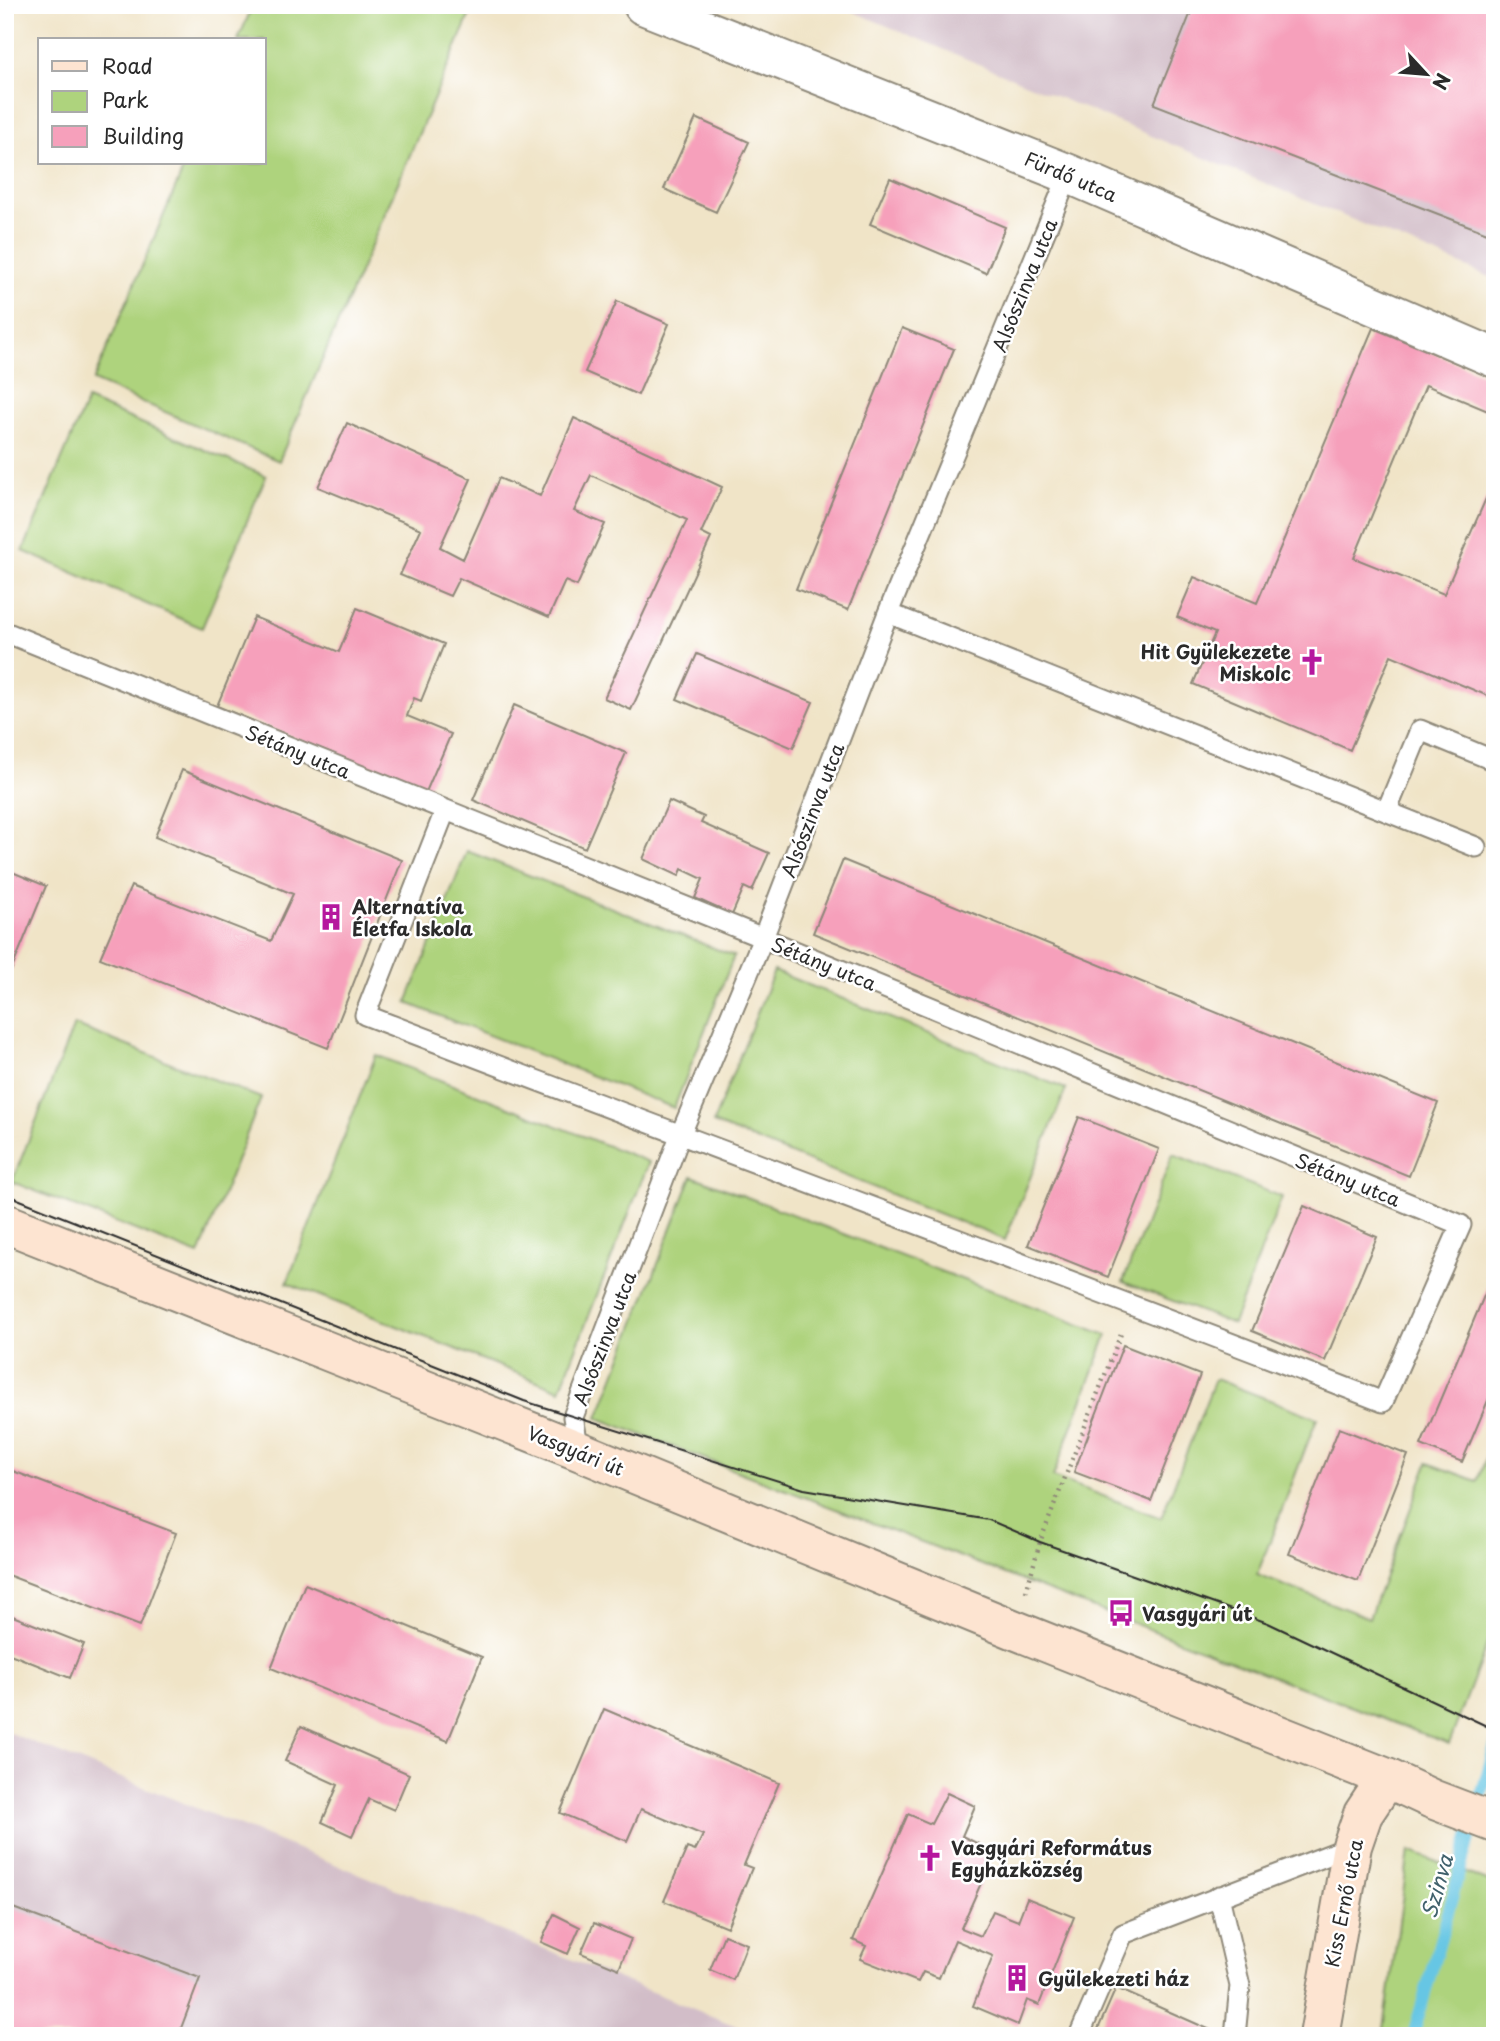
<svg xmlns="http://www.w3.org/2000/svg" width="1500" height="2041" font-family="'Playpen Sans',sans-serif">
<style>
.industrial{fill:#d2bdc8}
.green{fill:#aed37d;stroke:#6c7f54;stroke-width:2}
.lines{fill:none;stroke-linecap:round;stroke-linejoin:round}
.stream{stroke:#66c6e4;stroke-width:12}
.building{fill:#f6a0bb}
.lane-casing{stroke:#8e8879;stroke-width:23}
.street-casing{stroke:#8e8879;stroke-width:42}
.secondary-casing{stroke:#8e8879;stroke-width:42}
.path{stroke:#8e8879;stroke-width:4.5;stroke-dasharray:2 5;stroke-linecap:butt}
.lane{stroke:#fff;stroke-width:19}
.street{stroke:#fff;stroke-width:38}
.secondary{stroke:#fde4d1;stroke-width:38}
.tram{stroke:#2b2b2b;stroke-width:2}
.labels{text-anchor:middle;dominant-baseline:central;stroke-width:5;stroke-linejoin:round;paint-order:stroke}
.street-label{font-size:19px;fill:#2b2b2b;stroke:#fff}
.poi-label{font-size:19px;font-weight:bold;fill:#2b2b2b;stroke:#fff;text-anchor:start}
.water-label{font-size:21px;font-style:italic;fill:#40616c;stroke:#fff}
</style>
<rect width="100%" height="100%" fill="#fff"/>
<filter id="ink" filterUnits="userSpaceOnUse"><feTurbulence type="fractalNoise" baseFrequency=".0143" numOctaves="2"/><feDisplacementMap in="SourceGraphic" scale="14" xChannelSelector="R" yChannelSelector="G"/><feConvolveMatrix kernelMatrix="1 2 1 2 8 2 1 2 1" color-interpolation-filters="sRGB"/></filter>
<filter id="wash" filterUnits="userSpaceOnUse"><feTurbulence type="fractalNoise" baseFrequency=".00686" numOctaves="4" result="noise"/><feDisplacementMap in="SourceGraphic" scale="28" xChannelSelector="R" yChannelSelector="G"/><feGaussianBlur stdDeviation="1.57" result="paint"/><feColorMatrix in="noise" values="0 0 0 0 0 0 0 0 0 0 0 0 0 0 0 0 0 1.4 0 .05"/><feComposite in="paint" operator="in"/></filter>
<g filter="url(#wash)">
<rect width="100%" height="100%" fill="#f0e4c7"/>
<path class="industrial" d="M837,5H1495V279Z
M5,1731L761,2036H5Z"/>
<path class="green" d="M253,5H474L279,461L93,381L186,163H264V40H238Z
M87,400L266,476L202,628L23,551Z
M467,851L734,956L674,1108L407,1003Z
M774,971L1066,1089L1005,1240L713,1123Z
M74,1025L261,1098L199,1255L12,1182Z
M376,1055L649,1162L560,1390L287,1283Z
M1173,1154L1282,1197L1233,1324L1123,1282Z
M692,1176L1107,1335L1053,1477L1161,1518L1215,1379L1317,1418L1257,1575L1369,1618L1428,1463L1477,1481L1495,1435V1623L1449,1744L598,1418Z
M1409,1851L1495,1884V2036H1383Z"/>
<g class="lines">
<path class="stream" d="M1413,2036L1495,1746"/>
</g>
<g id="blocks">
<path class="building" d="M1194,5H1495V236L1154,104Z
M696,118L749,142L716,212L664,189Z
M890,178L1005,227L986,273L870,224Z
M617,301L669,324L638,395L585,372Z
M902,328L954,349L848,610L796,589Z
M1373,328L1495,379V414L1426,385L1354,558L1444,594L1495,478V699L1391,655L1350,750L1193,684L1215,633L1177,617L1194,577L1257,603Z
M574,418L722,487L701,533L711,538L631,710L604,698L687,520L591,475L574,511L605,524L577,586L565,581L549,617L459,578L450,596L400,575L421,529L318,487L347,423L471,479L440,547L463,559L499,478L540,496Z
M357,608L444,644L421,701L414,698L407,716L451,734L426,792L217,706L254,617L339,652Z
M697,654L813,702L793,748L677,699Z
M514,705L626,753L585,848L473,800Z
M182,770L402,860L328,1048L100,958L131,886L271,941L293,894L155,837Z
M669,801L704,817L701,823L769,853L752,891L744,887L732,915L695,898L703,879L682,869L679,876L643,859Z
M843,860L1438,1103L1409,1176L813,933Z
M5,869L46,886L11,971L5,969Z
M1079,1117L1159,1149L1108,1277L1028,1245Z
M1304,1206L1377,1237L1325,1361L1252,1331Z
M1495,1270V1384L1462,1462L1421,1445Z
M1123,1345L1200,1375L1151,1501L1074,1472Z
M1339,1428L1408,1455L1358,1581L1289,1554Z
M5,1468L176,1533L140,1626L5,1574Z
M305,1584L482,1657L448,1741L271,1668Z
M5,1613L84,1644L70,1678L5,1652Z
M604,1709L779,1783L744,1865L752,1868L727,1927L664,1901L687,1848L695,1851L703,1835L641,1809L627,1841L560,1813Z
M301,1726L409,1774L394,1810L369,1799L352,1836L322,1822L338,1785L285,1761Z
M947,1793L975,1806L962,1836L995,1852L961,1928L981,1936L993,1911L1018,1921L1027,1898L1074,1917L1039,2005L1027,2000L1018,2025L973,2006L993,1956L955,1940L939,1978L923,1972L918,1982L860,1959L866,1946L853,1940L908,1814L931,1824Z
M5,1905L200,1978L178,2036H5Z
M554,1914L580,1927L568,1954L541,1942Z
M594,1923L631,1939L619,1969L581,1953Z
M724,1935L747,1944L733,1980L710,1970Z
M1116,1988L1224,2036H1095Z"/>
</g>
</g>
<g filter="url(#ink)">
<use href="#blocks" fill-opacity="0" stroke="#8e8879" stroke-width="2"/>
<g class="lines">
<defs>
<path id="lane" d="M888,613L1476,847
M5,632L763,938L1461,1225L1383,1402C1045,1270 704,1145 365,1015L445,811
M1387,810L1420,730L1495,761
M579,1451L573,1417L680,1136L763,938L888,613L1069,174
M1219,1896L1240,1986L1235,2036
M1079,2036L1123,1934L1352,1846"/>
<path id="street" d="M643,5L1069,174L1495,358"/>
<path id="secondary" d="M5,1223L579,1451L1015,1630L1387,1778L1432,1799L1495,1823
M1319,2036L1352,1846L1363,1814L1387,1778"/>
</defs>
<use href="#lane" class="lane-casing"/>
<use href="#street" class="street-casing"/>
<use href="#secondary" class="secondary-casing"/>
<path class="path" d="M1026,1592L1040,1542L1122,1331"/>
<use href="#lane" class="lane"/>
<use href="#street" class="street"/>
<use href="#secondary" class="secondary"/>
<path class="tram" d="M5,1194L524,1401L804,1489L989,1520L1040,1542L1268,1623L1495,1730"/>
</g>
</g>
<defs>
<symbol id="church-bare" viewBox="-9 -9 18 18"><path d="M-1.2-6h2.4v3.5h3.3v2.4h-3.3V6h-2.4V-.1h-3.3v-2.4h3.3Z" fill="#b5179e" stroke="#fff" stroke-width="2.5" paint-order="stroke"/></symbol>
<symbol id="building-bare" viewBox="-9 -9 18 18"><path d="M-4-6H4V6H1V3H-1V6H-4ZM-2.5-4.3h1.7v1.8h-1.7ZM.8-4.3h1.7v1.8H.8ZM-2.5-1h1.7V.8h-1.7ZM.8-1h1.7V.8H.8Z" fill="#b5179e" stroke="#fff" stroke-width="2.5" paint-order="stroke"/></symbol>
<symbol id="bus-bare" viewBox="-9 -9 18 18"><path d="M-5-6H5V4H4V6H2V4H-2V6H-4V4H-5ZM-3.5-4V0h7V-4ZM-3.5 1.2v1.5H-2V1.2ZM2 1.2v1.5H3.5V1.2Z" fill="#b5179e" stroke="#fff" stroke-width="2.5" paint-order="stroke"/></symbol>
</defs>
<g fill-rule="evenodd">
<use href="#church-bare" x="1293" y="643" width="38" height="38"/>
<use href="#building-bare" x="312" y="898" width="38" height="38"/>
<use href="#bus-bare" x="1102" y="1594" width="38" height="38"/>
<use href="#church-bare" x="911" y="1839" width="38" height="38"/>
<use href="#building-bare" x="998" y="1959" width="38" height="38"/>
</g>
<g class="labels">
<g class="street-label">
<text transform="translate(1071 176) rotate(23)">Fürdő utca</text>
<text transform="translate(1024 285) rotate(-68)">Alsószinva utca</text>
<text transform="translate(298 751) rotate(22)">Sétány utca</text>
<text transform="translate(812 810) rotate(-69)">Alsószinva utca</text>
<text transform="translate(824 963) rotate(22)">Sétány utca</text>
<text transform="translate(1348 1179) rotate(22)">Sétány utca</text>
<text transform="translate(604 1338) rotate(-69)">Alsószinva utca</text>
<text transform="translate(576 1450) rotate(22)">Vasgyári út</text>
<text transform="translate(1343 1903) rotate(-79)">Kiss Ernő utca</text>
</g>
<g class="poi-label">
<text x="1291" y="651" text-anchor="end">Hit Gyülekezete<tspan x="1291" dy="22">Miskolc</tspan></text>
<text x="352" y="906">Alternatíva<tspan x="352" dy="22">Életfa Iskola</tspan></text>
<text x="1142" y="1613">Vasgyári út</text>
<text x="951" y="1847">Vasgyári Református<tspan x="951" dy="22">Egyházközség</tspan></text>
<text x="1038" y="1978">Gyülekezeti ház</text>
</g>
<g class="water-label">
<text transform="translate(1436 1886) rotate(-74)">Szinva</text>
</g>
</g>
<rect width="1500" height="2041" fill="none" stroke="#fff" stroke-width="28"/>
<rect x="38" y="38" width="228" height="126" fill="#ffffff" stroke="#aaaaaa" stroke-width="2"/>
<rect x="52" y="61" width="35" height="10" fill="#fde4d1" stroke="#aaaaaa" stroke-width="2"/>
<text x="102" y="74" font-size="21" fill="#2b2b2b">Road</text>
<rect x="52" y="91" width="35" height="21" fill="#aed37d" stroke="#aaaaaa" stroke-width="2"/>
<text x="102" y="108" font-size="21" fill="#2b2b2b">Park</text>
<rect x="52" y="126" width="35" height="21" fill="#f6a0bb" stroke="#aaaaaa" stroke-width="2"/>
<text x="102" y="144" font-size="21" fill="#2b2b2b">Building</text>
<g transform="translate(1426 74) rotate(116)" stroke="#ffffff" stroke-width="5" paint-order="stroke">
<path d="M0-5L12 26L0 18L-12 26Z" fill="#2b2b2b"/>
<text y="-10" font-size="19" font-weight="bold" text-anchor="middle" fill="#2b2b2b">N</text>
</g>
</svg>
